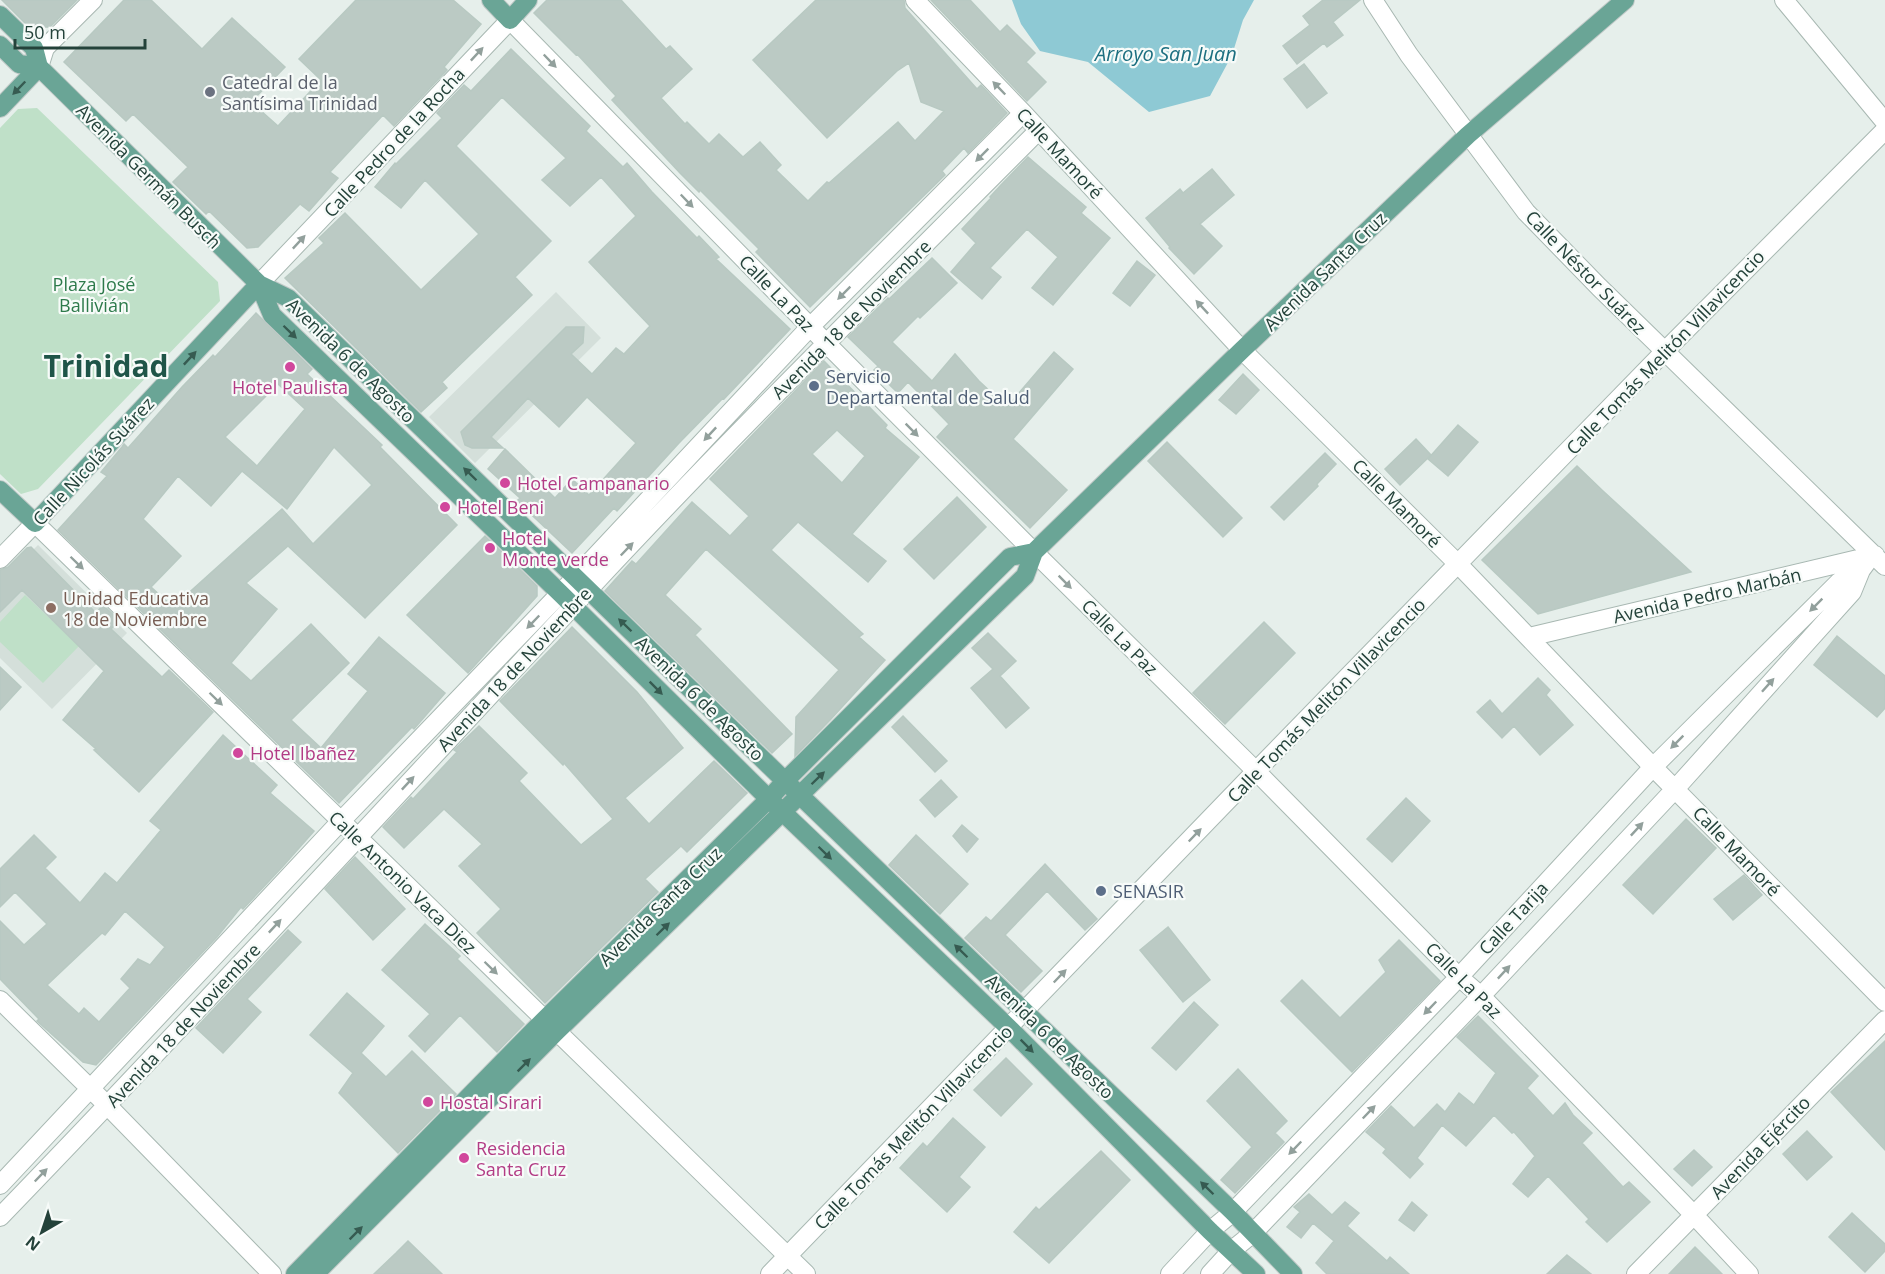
<svg xmlns="http://www.w3.org/2000/svg" width="1885" height="1274" font-family="'Open Sans',sans-serif">
<style>
.built{fill:#d4dfda}
.green{fill:#bfe0c8}
.water{fill:#8ec9d4}
.building{fill:#bbcac4;stroke:#b8c9c2;stroke-width:1.5;fill-rule:evenodd}
.lines{fill:none;stroke-linecap:round;stroke-linejoin:round}
.minor-casing{stroke:#a8b8b2;stroke-width:20}
.major-casing{stroke:#c2cac8;stroke-width:20}
.minor{stroke:#fff;stroke-width:18}
.major{stroke:#6aa596;stroke-width:18}
.oneway{fill:#92a09c}
.oneway2{fill:#365b51}
.worship-dot{fill:#6b7280;stroke:#f7fbf9;stroke-width:2}
.hotel-dot{fill:#d1479c;stroke:#f7fbf9;stroke-width:2}
.service-dot{fill:#5c6f8a;stroke:#f7fbf9;stroke-width:2}
.education-dot{fill:#8d6e63;stroke:#f7fbf9;stroke-width:2}
.labels{text-anchor:middle;dominant-baseline:central;stroke-width:4.5;stroke-linejoin:round;paint-order:stroke}
.worship-label{font-size:18px;fill:#5b616d;stroke:#f7fbf9;text-anchor:start}
.street-label{font-size:18px;fill:#24423a;stroke:#f7fbf9}
.park-label{font-size:18px;fill:#2d7a4b;stroke:#f7fbf9}
.service-label{font-size:18px;fill:#4e5e75;stroke:#f7fbf9;text-anchor:start}
.hotel-label{font-size:18px;fill:#b23c85;stroke:#f7fbf9;text-anchor:start}
.education-label{font-size:18px;fill:#785e54;stroke:#f7fbf9;text-anchor:start}
.water-label{font-size:20px;font-style:italic;fill:#1c6f80;stroke:#f7fbf9}
.town-label{font-size:30px;font-weight:bold;fill:#1f5548;stroke:#f7fbf9}
</style>
<rect width="100%" height="100%" fill="#e6efeb"/>
<path class="built" d="M556,292L601,338L475,463L429,417Z
M38,545L127,633L52,709L0,658V583Z"/>
<path class="green" d="M37,108L218,282L220,301L38,489L21,494L0,474V128L18,109Z
M25,595L79,646L43,683L0,642V622Z"/>
<path class="water" d="M1012,0H1254L1243,20L1232,55L1210,96L1149,112L1088,62L1040,51L1021,24Z"/>
<path class="building" d="M2,0H77L50,27H29Z
M124,0H151L202,49L232,18L285,67L251,102L278,126L321,80L299,59L356,0H453L481,24L444,67L447,70L394,126L383,115L330,172L338,178L309,211L300,204L258,247L247,248L209,211L206,214L173,182L188,167L133,114L126,121L64,62Z
M547,0H621L666,49L670,46L692,69L661,98L685,124L687,122L709,144L719,134L743,157L760,142L781,165L776,170L808,201L827,182L829,183L898,122L915,141L944,111L921,102L909,63L897,71L827,138L753,60L816,0H904L905,8L977,89L981,85L1007,113L968,153L964,148L942,171L945,175L810,307L756,252L759,249L700,190L699,192L680,173L612,100L616,96L577,54L576,55L534,13Z
M931,0H970L1000,32L1007,25L1035,53L1026,62L1046,82L1027,101Z
M1323,0H1360L1333,22L1343,35L1327,47L1324,43L1297,64L1283,46L1310,25L1303,16Z
M511,49L590,126L586,131L623,167L627,163L652,192L697,238L699,236L719,257L716,259L790,329L724,399L723,398L679,443L617,511L614,508L572,553L517,501L520,498L488,469L505,449L555,498L572,479L589,495L636,443L587,397L559,427L528,398L491,437L503,448H472L465,445L461,432L566,327H584L583,343L571,354L592,374L616,348L624,354L650,326L589,262L636,216L601,177L570,206L542,180L566,158L502,97L456,146L551,241L515,277L532,295L442,382L447,388L421,412L285,278L324,243L319,238L345,213L421,290L479,234L425,180L401,208L375,187L395,163L396,164L442,118L437,113L464,85L471,91Z
M1304,64L1327,93L1307,108L1284,79Z
M1028,157L1086,207L1081,213L1110,238L1053,305L1032,288L1058,257L1027,229L990,268L1001,277L982,299L951,272L976,243L962,229L991,198L990,197L1000,186Z
M1212,169L1234,195L1200,224L1222,246L1194,274L1169,248L1170,247L1146,218L1180,189L1183,193Z
M932,258L957,283L920,318L918,316L892,342L932,381L955,354L979,381L1007,407L1054,352L1073,369L1013,439L1067,490L1030,528L937,437L949,424L908,382L898,393L874,370L878,366L848,337L888,298L889,299Z
M1137,261L1155,275L1130,306L1113,293Z
M256,313L312,369L307,374L382,445L380,447L457,525L365,618L288,546L246,583L277,609L231,663L251,681L311,624L349,663L291,720L321,748L368,691L348,674L379,637L445,693L414,729L412,727L339,803L58,530L107,476L101,472L122,447L124,444L128,448L182,387L213,355L215,357ZM278,384L305,409L257,466L225,437ZM334,447L372,485L313,544L282,509L173,607L151,587L181,556L143,519L178,476L211,506L242,471L287,509Z
M824,361L887,425L885,428L919,457L852,534L886,561L868,582L798,522L771,550L863,634L859,637L885,660L831,719L795,756L796,717L839,670L706,549L665,595L701,629L695,635L792,734L772,753L605,591L632,561L636,564L692,502L730,536L749,516L710,479ZM837,430L865,456L842,483L812,454Z
M1243,374L1259,390L1236,414L1219,400Z
M1458,425L1478,442L1448,476L1428,459Z
M1416,439L1431,455L1400,485L1385,469Z
M1167,442L1242,518L1223,537L1148,461Z
M1325,453L1336,464L1317,484L1318,486L1284,520L1271,507Z
M1577,466L1603,491L1691,572L1538,614L1482,560Z
M957,497L986,527L934,579L904,549Z
M485,536L537,586V596L468,673L407,615Z
M31,547L96,613L103,605L119,620L111,629L162,677L169,670L213,712L139,792L94,750L96,749L63,720L104,671L22,590L0,612V570L8,567L27,548Z
M1264,622L1295,653L1225,724L1193,693Z
M572,627L637,692L683,748L625,798L649,824L714,761L747,793L687,852L681,846L645,879L658,892L545,1003L477,933L501,909L459,866L482,844L444,809L404,848L383,827L411,797L413,799L457,752L454,750L479,726L527,773L519,781L581,845L613,819L564,763L563,765L500,701Z
M988,633L1016,661L1000,676L1029,708L1006,728L971,688L993,669L972,648Z
M1837,636L1885,676V708L1877,717L1814,665Z
M0,667L21,687L0,710Z
M1538,678L1550,690L1546,695L1573,725L1540,755L1514,726L1502,738L1477,712L1490,700L1502,714Z
M903,716L947,761L935,772L892,727Z
M223,735L277,785L270,793L314,831L284,865L243,909L241,907L217,937L96,1065L83,1062L37,1021L39,1019L0,979V921L24,945L47,924L15,892L0,907V869L34,835L56,857L45,868L80,903L105,873L117,883L161,830L150,821ZM125,911L165,947L150,965L138,959L121,979L130,988L99,1022L84,1008L79,1014L47,985L102,933L105,935Z
M941,780L957,797L935,817L920,800Z
M1406,798L1430,821L1392,862L1367,839Z
M1686,819L1716,848L1653,914L1623,885Z
M962,825L978,839L967,852L953,836Z
M916,835L968,884L940,914L889,865Z
M355,857L405,909L373,940L325,889Z
M1045,864L1097,919L1085,930L1047,891L1005,935L1042,971L1021,992L965,938L986,917L991,921Z
M1744,875L1762,895L1733,920L1714,899Z
M425,924L460,956L457,959L524,1024L497,1052L460,1015L425,1052L409,1036L430,1014L382,970Z
M1168,927L1210,980L1183,1002L1140,950Z
M288,930L301,942L247,999L261,1012L223,1053L196,1028Z
M1399,940L1440,981L1352,1072L1281,1001L1302,980L1340,1018L1386,972L1379,960Z
M347,993L384,1026L361,1053L386,1077L412,1051L456,1094L398,1153L339,1093L353,1073L310,1035Z
M1194,1002L1218,1025L1176,1070L1152,1048Z
M1478,1016L1538,1076L1527,1088L1553,1116L1565,1103L1573,1115L1592,1133L1582,1143L1623,1187L1629,1182L1650,1202L1607,1242L1586,1222L1589,1219L1548,1176L1528,1197L1513,1184L1535,1156L1514,1132L1512,1133L1494,1115L1466,1146L1442,1125L1417,1158L1423,1164L1410,1178L1383,1153L1386,1149L1366,1132L1391,1106L1414,1128L1437,1104L1445,1112L1459,1093L1474,1105L1496,1073L1457,1037Z
M1885,1041V1150L1831,1092Z
M1006,1058L1032,1084L1001,1116L974,1090Z
M1238,1069L1287,1121L1275,1133L1284,1142L1235,1193L1221,1180L1252,1147L1207,1101Z
M953,1118L985,1147L959,1177L970,1187L947,1212L900,1168L923,1143L927,1147Z
M1807,1131L1832,1157L1807,1180L1783,1154Z
M1694,1150L1712,1167L1692,1186L1674,1169Z
M1101,1151L1130,1180L1049,1263L1014,1232L1036,1207L1039,1210Z
M1309,1194L1332,1215L1345,1202L1359,1213L1347,1226L1387,1261L1390,1257L1409,1274H1327L1316,1263L1334,1241L1313,1223L1301,1238L1287,1227L1300,1212L1294,1207Z
M1412,1202L1427,1215L1414,1231L1399,1220Z
M1852,1213L1885,1244V1251L1865,1272L1829,1237Z
M408,1241L442,1274H374L396,1253Z
M1695,1247L1722,1274H1669Z
M1567,1255L1591,1274H1547Z"/>
<g class="lines">
<defs>
<path id="minor" d="M915,0L1023,113L1242,350L1459,565L1653,767L1885,1002
M1373,0L1409,55L1526,212L1599,287L1885,566
M1784,0L1885,122
M39,67L45,48L93,0
M259,284L510,20L826,343L1034,552L1256,771L1459,977L1481,996L1694,1215L1749,1274
M0,559L35,523L806,1274
M1529,637L1875,555
M0,1000L108,1106L272,1274
M0,1185L341,821L576,577L810,327L1023,113
M0,1217C199,1011 393,799 589,589C735,432 888,282 1039,130
M770,1274L1256,771L1664,352L1885,130
M1170,1274L1210,1231L1233,1212L1459,977L1653,767L1839,582L1861,570
M1210,1274L1231,1251L1252,1234L1481,996L1676,788L1852,592L1861,570L1872,555
M1636,1274L1885,1020"/>
<path id="major" d="M491,0L510,20L528,0
M0,15L34,48L39,67L259,284L288,298L785,781L1233,1212L1293,1274
M0,45L19,64L39,67
M0,108L39,67
M259,284L272,315L560,593L769,799L1009,1028L1210,1231L1256,1274
M0,490L35,523L259,284
M1034,552L1242,350L1468,135L1625,0
M295,1274L544,1020L769,799L785,781L1010,557L1034,552L1025,576L556,1032L315,1274"/>
</defs>
<use href="#minor" class="minor-casing"/>
<use href="#major" class="major-casing"/>
<use href="#minor" class="minor"/>
<use href="#major" class="major"/>
</g>
<defs><path id="oneway-solid" d="M-6-.8H1V-3.2L6.5 0L1 3.2V.8H-6Z" transform="scale(1.5)"/></defs>
<g class="oneway">
<use href="#oneway-solid" transform="translate(477 54) rotate(-47)"/>
<use href="#oneway-solid" transform="translate(550 61) rotate(46)"/>
<use href="#oneway-solid" transform="translate(999 88) rotate(-134)"/>
<use href="#oneway-solid" transform="translate(982 155) rotate(135)"/>
<use href="#oneway-solid" transform="translate(687 201) rotate(46)"/>
<use href="#oneway-solid" transform="translate(299 242) rotate(-47)"/>
<use href="#oneway-solid" transform="translate(844 293) rotate(135)"/>
<use href="#oneway-solid" transform="translate(1202 307) rotate(-133)"/>
<use href="#oneway-solid" transform="translate(912 430) rotate(45)"/>
<use href="#oneway-solid" transform="translate(710 434) rotate(133)"/>
<use href="#oneway-solid" transform="translate(627 549) rotate(-46)"/>
<use href="#oneway-solid" transform="translate(77 563) rotate(44)"/>
<use href="#oneway-solid" transform="translate(1065 582) rotate(45)"/>
<use href="#oneway-solid" transform="translate(1816 605) rotate(135)"/>
<use href="#oneway-solid" transform="translate(533 622) rotate(134)"/>
<use href="#oneway-solid" transform="translate(1768 685) rotate(-48)"/>
<use href="#oneway-solid" transform="translate(216 699) rotate(44)"/>
<use href="#oneway-solid" transform="translate(1677 742) rotate(135)"/>
<use href="#oneway-solid" transform="translate(408 783) rotate(-47)"/>
<use href="#oneway-solid" transform="translate(1637 829) rotate(-47)"/>
<use href="#oneway-solid" transform="translate(1195 835) rotate(-46)"/>
<use href="#oneway-solid" transform="translate(275 926) rotate(-47)"/>
<use href="#oneway-solid" transform="translate(491 968) rotate(44)"/>
<use href="#oneway-solid" transform="translate(1504 972) rotate(-47)"/>
<use href="#oneway-solid" transform="translate(1060 976) rotate(-46)"/>
<use href="#oneway-solid" transform="translate(1430 1008) rotate(134)"/>
<use href="#oneway-solid" transform="translate(1369 1112) rotate(-46)"/>
<use href="#oneway-solid" transform="translate(1295 1148) rotate(134)"/>
<use href="#oneway-solid" transform="translate(41 1175) rotate(-46)"/>
</g>
<g class="oneway2">
<use href="#oneway-solid" transform="translate(19 88) rotate(134)"/>
<use href="#oneway-solid" transform="translate(290 332) rotate(44)"/>
<use href="#oneway-solid" transform="translate(190 358) rotate(-47)"/>
<use href="#oneway-solid" transform="translate(470 474) rotate(-136)"/>
<use href="#oneway-solid" transform="translate(625 625) rotate(-136)"/>
<use href="#oneway-solid" transform="translate(656 688) rotate(45)"/>
<use href="#oneway-solid" transform="translate(818 778) rotate(-44)"/>
<use href="#oneway-solid" transform="translate(825 853) rotate(44)"/>
<use href="#oneway-solid" transform="translate(663 929) rotate(-44)"/>
<use href="#oneway-solid" transform="translate(961 951) rotate(-136)"/>
<use href="#oneway-solid" transform="translate(1027 1046) rotate(45)"/>
<use href="#oneway-solid" transform="translate(524 1065) rotate(-45)"/>
<use href="#oneway-solid" transform="translate(1207 1188) rotate(-136)"/>
<use href="#oneway-solid" transform="translate(356 1233) rotate(-45)"/>
</g>
<circle class="worship-dot" cx="210" cy="92" r="6"/>
<g class="hotel-dot">
<circle cx="290" cy="367" r="6"/>
<circle cx="505" cy="483" r="6"/>
<circle cx="445" cy="507" r="6"/>
<circle cx="490" cy="548" r="6"/>
<circle cx="238" cy="753" r="6"/>
<circle cx="428" cy="1102" r="6"/>
<circle cx="464" cy="1158" r="6"/>
</g>
<g class="service-dot">
<circle cx="814" cy="386" r="6"/>
<circle cx="1101" cy="891" r="6"/>
</g>
<circle class="education-dot" cx="51" cy="608" r="6"/>
<g class="labels">
<g class="worship-label">
<text x="222" y="82">Catedral de la<tspan x="222" dy="21">Santísima Trinidad</tspan></text>
</g>
<g class="street-label">
<text transform="translate(394 142) rotate(-47)">Calle Pedro de la Rocha</text>
<text transform="translate(1060 153) rotate(47)">Calle Mamoré</text>
<text transform="translate(149 176) rotate(45)">Avenida Germán Busch</text>
<text transform="translate(1325 271) rotate(-44)">Avenida Santa Cruz</text>
<text transform="translate(1586 272) rotate(46)">Calle Néstor Suárez</text>
<text transform="translate(777 293) rotate(46)">Calle La Paz</text>
<text transform="translate(851 319) rotate(-45)">Avenida 18 de Noviembre</text>
<text transform="translate(1665 352) rotate(-46)">Calle Tomás Melitón Villavicencio</text>
<text transform="translate(351 360) rotate(44)">Avenida 6 de Agosto</text>
<text transform="translate(93 461) rotate(-47)">Calle Nicolás Suárez</text>
<text transform="translate(1397 503) rotate(45)">Calle Mamoré</text>
<text transform="translate(1707 595) rotate(-13)">Avenida Pedro Marbán</text>
<text transform="translate(1120 637) rotate(45)">Calle La Paz</text>
<text transform="translate(514 669) rotate(-47)">Avenida 18 de Noviembre</text>
<text transform="translate(700 698) rotate(44)">Avenida 6 de Agosto</text>
<text transform="translate(1326 700) rotate(-46)">Calle Tomás Melitón Villavicencio</text>
<text transform="translate(1737 851) rotate(46)">Calle Mamoré</text>
<text transform="translate(403 882) rotate(44)">Calle Antonio Vaca Diez</text>
<text transform="translate(660 906) rotate(-44)">Avenida Santa Cruz</text>
<text transform="translate(1513 918) rotate(-47)">Calle Tarija</text>
<text transform="translate(1464 980) rotate(45)">Calle La Paz</text>
<text transform="translate(183 1025) rotate(-47)">Avenida 18 de Noviembre</text>
<text transform="translate(1050 1036) rotate(44)">Avenida 6 de Agosto</text>
<text transform="translate(913 1127) rotate(-46)">Calle Tomás Melitón Villavicencio</text>
<text transform="translate(1760 1147) rotate(-46)">Avenida Ejército</text>
</g>
<g class="park-label">
<text x="94" y="284">Plaza José<tspan x="94" dy="21">Ballivián</tspan></text>
</g>
<g class="service-label">
<text x="826" y="376">Servicio<tspan x="826" dy="21">Departamental de Salud</tspan></text>
<text x="1113" y="891">SENASIR</text>
</g>
<g class="hotel-label">
<text x="290" y="387" text-anchor="middle">Hotel Paulista</text>
<text x="517" y="483">Hotel Campanario</text>
<text x="457" y="507">Hotel Beni</text>
<text x="502" y="538">Hotel<tspan x="502" dy="21">Monte verde</tspan></text>
<text x="250" y="753">Hotel Ibañez</text>
<text x="440" y="1102">Hostal Sirari</text>
<text x="476" y="1148">Residencia<tspan x="476" dy="21">Santa Cruz</tspan></text>
</g>
<g class="education-label">
<text x="63" y="598">Unidad Educativa<tspan x="63" dy="21">18 de Noviembre</tspan></text>
</g>
<g class="water-label">
<text x="1166" y="53">Arroyo San Juan</text>
</g>
<g class="town-label">
<text x="106" y="365">Trinidad</text>
</g>
</g>
<g transform="translate(42 1232) rotate(219)" stroke="#f7fbf9" stroke-width="4.5" paint-order="stroke">
<path d="M0-4.5L10 22L0 15L-10 22Z" fill="#24423a"/>
<text y="-9" font-size="16" font-weight="bold" text-anchor="middle" fill="#24423a">N</text>
</g>
<path d="M15 39v9h130v-9" fill="none" stroke="#24423a" stroke-width="3"/>
<text x="24" y="39" font-size="18" fill="#24423a" stroke="#f7fbf9" stroke-width="4.5" paint-order="stroke">50 m</text>
</svg>
